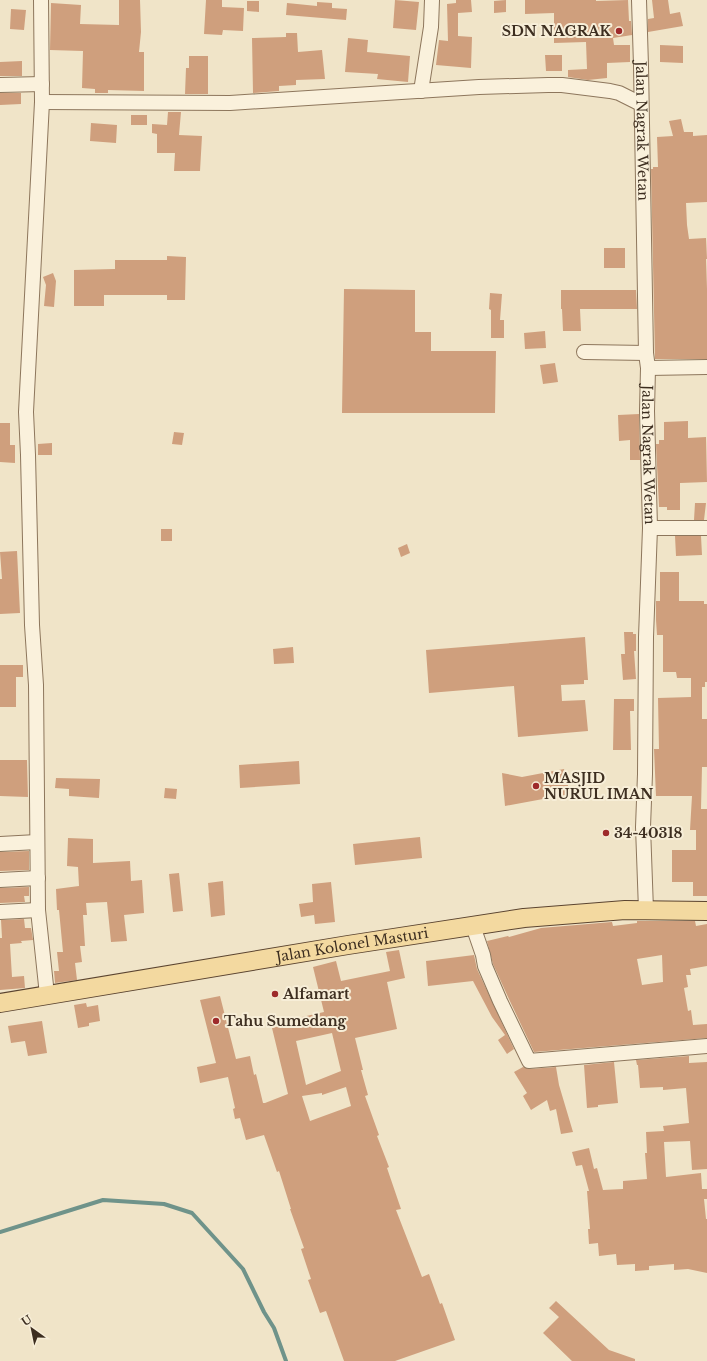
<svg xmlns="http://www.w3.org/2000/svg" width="707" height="1361" font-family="'Libre Baskerville',serif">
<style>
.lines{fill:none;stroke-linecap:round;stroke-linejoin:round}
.stream{stroke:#6f938a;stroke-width:4}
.building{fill:#cf9f7d;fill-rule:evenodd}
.minor-casing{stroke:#8d765c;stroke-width:16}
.major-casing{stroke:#5b4430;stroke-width:20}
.minor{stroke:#faf1dc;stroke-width:14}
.major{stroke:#f3d9a0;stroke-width:18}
.poi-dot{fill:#9e2a2b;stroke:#f7eed8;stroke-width:1.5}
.labels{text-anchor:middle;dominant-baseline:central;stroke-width:4;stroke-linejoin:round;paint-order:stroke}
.poi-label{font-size:14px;font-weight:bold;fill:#3d2e20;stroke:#f7eed8;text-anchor:start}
.street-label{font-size:14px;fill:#3d2e20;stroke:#f7eed8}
</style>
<rect width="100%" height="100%" fill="#f0e4c8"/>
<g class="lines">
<path class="stream" d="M0,1232L103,1200L164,1204L192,1213L243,1269L264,1312L274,1328L286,1361"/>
</g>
<path class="building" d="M119,0H140L141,32L139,52H144V91L108,90V93H95V89L82,88L83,51L50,50L51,3L81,5L80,24L119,25Z
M206,0H222V7L244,8L243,31L223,30L222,35L204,34Z
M395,0L419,2L416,30L393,28Z
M456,0H471L472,12L458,13V36L472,37L471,68L436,65L439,40L448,41L447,4L456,3Z
M506,0V12L494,13V1Z
M525,0H596V1L628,0L629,21H631L632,35L613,38L614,45H630V62L607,63V78L588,80L568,77V70L587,69L586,42L554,43V13L525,14Z
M652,0H668L670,14L680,12L683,26L648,32V19L654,18Z
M247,1H259V12L247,11Z
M317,2L332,3V8L347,9L346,20L286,15L287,3L317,6Z
M11,9L26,10L24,30L10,29Z
M286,33H297L298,52L322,50L325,79L296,80V85L279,86V91L253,93L252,38L286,37Z
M348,38L368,40L367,52L410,56L408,82L377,79L378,74L345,72Z
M660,45L683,46V63L660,62Z
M545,55H562V71H546Z
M189,56H208V94H185L186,68H189Z
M22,61V76H0V62Z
M0,93H21V104L0,105Z
M168,112H181L179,135L202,136L200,171H174L175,153H157V134L152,133V124L167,125Z
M131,115H147V125H131Z
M681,119L684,132H693V136L707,135V202L686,203L687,225L689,239L706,238L707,259H706L707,289V359H655L651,169H653V167H658L657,137L673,136L669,121Z
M91,123L117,125L116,143L90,141Z
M604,248H625V268H604Z
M167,256L186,257L185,300H167V295H104V306H74V270L115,269V260H167Z
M53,273L56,281L54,307L44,306L46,285L43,277Z
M344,289L415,290V332H431V351H496L495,413H342Z
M561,290H636L637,309H580L581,331H563L562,309H561Z
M490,293L502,294L500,320H504V338H491V310L489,309Z
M545,331L546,348L525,349L524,333Z
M555,363L558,382L543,384L540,365Z
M639,414L640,460H630V440L619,441L618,415Z
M688,421V438L706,437L707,482L680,483V510H667V507H659L656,444H659V440H664V422Z
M0,423H10V445H15V463L0,462Z
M174,432L184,433L182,445L172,444Z
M52,443V455H38V444Z
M695,503H706L704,520H694Z
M161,529H172V541H161Z
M675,536H701L702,555L676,556Z
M407,544L410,553L401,557L398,548Z
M17,551L20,613L0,614V579H2L0,552Z
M660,572H679V601H704V604H707V682H705V687H702V719H707V767H702L701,809H707V896H693V882H672V850H696V830H690L692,796H656L654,749H659L658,698L691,697V678H677L676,672H663V635H657L656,620V601H660Z
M624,632H633V634H636V651H634L636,679L623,680L621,654H625Z
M585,637L588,680H584V684L561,685L562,701L585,700L588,731L518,737L514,686L429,693L426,650Z
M293,647L294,663L274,664L273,649Z
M0,665H23V677H16V707H0Z
M614,699H634V711H630L631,750H613Z
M0,760H27L28,797L0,796Z
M299,761L300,784L240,788L239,765Z
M564,769L570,794L505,806L502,773L522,777Z
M56,778L100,779L99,798L69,796V789L55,788Z
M165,788L177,789L176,799L164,798Z
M420,837L422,858L355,865L353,844Z
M68,838L93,839V863L130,861L131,881L142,880L144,913L124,915L127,941L111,942L107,902L86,903L87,915H83L85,946H80L82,962L75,963L77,980L55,983L54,971H59L57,952H63L59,910H57L56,889L79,886L78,867L67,866Z
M29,851V870L0,871V852Z
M179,873L183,911L173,912L169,874Z
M223,881L225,915L211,917L208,883Z
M331,882L335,922L315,924L314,915L301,917L299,904L313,902L312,884Z
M29,887V896H24L25,902L0,903V888Z
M24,919L25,928H31L33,940L21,941L22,943L10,944L12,977L24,976L25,988L0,990V938H2L1,920Z
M637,921H695L696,926L707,924V966L690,969L691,975H686L688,987L684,988L688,1011L691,1010L693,1025L707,1024V1038L534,1052L508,997L493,964L487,941L508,936L509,937L541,928L612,922L613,926L637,923ZM662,955L663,982L642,985L637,959Z
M399,950L405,978L387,982L397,1029L355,1038L363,1070H361L368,1095L365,1096L379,1135L377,1136L389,1167L387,1168L401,1209L396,1210L422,1277L429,1274L440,1304L442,1303L455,1340L395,1361H344L326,1311L320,1313L308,1280L311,1279L301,1249L304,1248L290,1209H291L279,1171L277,1172L264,1135L246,1140L240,1118L235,1119L233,1109L235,1108L228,1077L200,1083L197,1067L216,1063L200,1000L220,996L236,1059L250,1056L254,1075L256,1074L263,1103H265L288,1094L272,1028L302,1021V1017L324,1012L313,967L336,961L341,981L390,971L386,952ZM332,1033L341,1071L306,1085L296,1041ZM346,1087L351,1106L310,1121L302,1096L322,1093V1095Z
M474,955L477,969L514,1049L507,1054L498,1040L505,1035L492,1017L473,981L428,986L426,961Z
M86,1003L87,1007L98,1005L100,1021L89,1023V1026L78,1028L74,1005Z
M42,1021L47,1053L28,1056L25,1041L11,1043L8,1026Z
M689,1056V1063L707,1062V1169L692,1170L690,1141L664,1142L666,1177L701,1173L702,1189H707V1199H704L706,1219H707V1273L688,1269L674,1270V1264L649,1266V1270L635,1271V1264L617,1265L616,1254L599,1256L598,1243L589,1244L588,1229H590L587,1191H589L582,1165L576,1166L572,1152L589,1148L594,1169L597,1168L603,1190L623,1189V1181L647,1179L645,1153H647L646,1132L664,1131L663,1126L689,1123L686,1088L663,1090V1087L640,1088L638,1065H637L636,1060Z
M614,1062L618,1103L598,1105V1107L587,1108L584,1065Z
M523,1067L530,1069L556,1067L559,1085L573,1132L561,1134L556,1109L550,1111L547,1100L531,1110L523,1096L527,1093L514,1072Z
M556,1301L609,1350L635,1359V1361H572L543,1333L559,1317L549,1308Z"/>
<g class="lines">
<defs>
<g id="minor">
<path d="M41,0L42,102L26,412L28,455L32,625L36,685L38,910L47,995"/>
<path id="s1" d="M639,0L641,66L646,353L648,368L647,411L650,528L646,637L645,774L643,827L646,910"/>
<path d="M0,85L42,84"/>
<path d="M421,91L431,27L432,0"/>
<path d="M42,102L230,103L479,87L548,85H562L610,91L619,93L641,104"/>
<path d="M584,352L646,353"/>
<path d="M648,368L707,367"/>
<path d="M650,528H707"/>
<path d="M0,844L37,842"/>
<path d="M0,880L38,878"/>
<path d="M0,912L38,910"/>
<path d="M473,926L483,955L485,966L500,1001L529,1061L707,1046"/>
</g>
<g id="major">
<path id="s2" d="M0,1003L348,945L524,918L625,910L707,911"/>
</g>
</defs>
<use href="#minor" class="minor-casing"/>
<use href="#major" class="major-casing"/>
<use href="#minor" class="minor"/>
<use href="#major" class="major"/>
</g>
<g class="poi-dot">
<circle cx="619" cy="31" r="4"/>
<circle cx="536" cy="786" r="4"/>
<circle cx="606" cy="833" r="4"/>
<circle cx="275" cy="994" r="4"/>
<circle cx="216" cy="1021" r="4"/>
</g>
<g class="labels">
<g class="poi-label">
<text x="611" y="31" text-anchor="end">SDN NAGRAK</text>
<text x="544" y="778">MASJID<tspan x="544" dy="16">NURUL IMAN</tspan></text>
<text x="614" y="833">34-40318</text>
<text x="283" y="994">Alfamart</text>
<text x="224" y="1021">Tahu Sumedang</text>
</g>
<g class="street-label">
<text stroke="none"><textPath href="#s1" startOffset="131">Jalan Nagrak Wetan</textPath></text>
<text stroke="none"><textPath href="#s1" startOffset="455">Jalan Nagrak Wetan</textPath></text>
<text stroke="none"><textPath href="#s2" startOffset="357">Jalan Kolonel Masturi</textPath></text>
</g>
</g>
<g transform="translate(32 1329) rotate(327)" stroke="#f7eed8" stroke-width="3" paint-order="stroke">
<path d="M0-3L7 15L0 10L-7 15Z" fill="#3d2e20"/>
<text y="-6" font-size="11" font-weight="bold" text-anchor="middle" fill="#3d2e20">U</text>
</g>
</svg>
